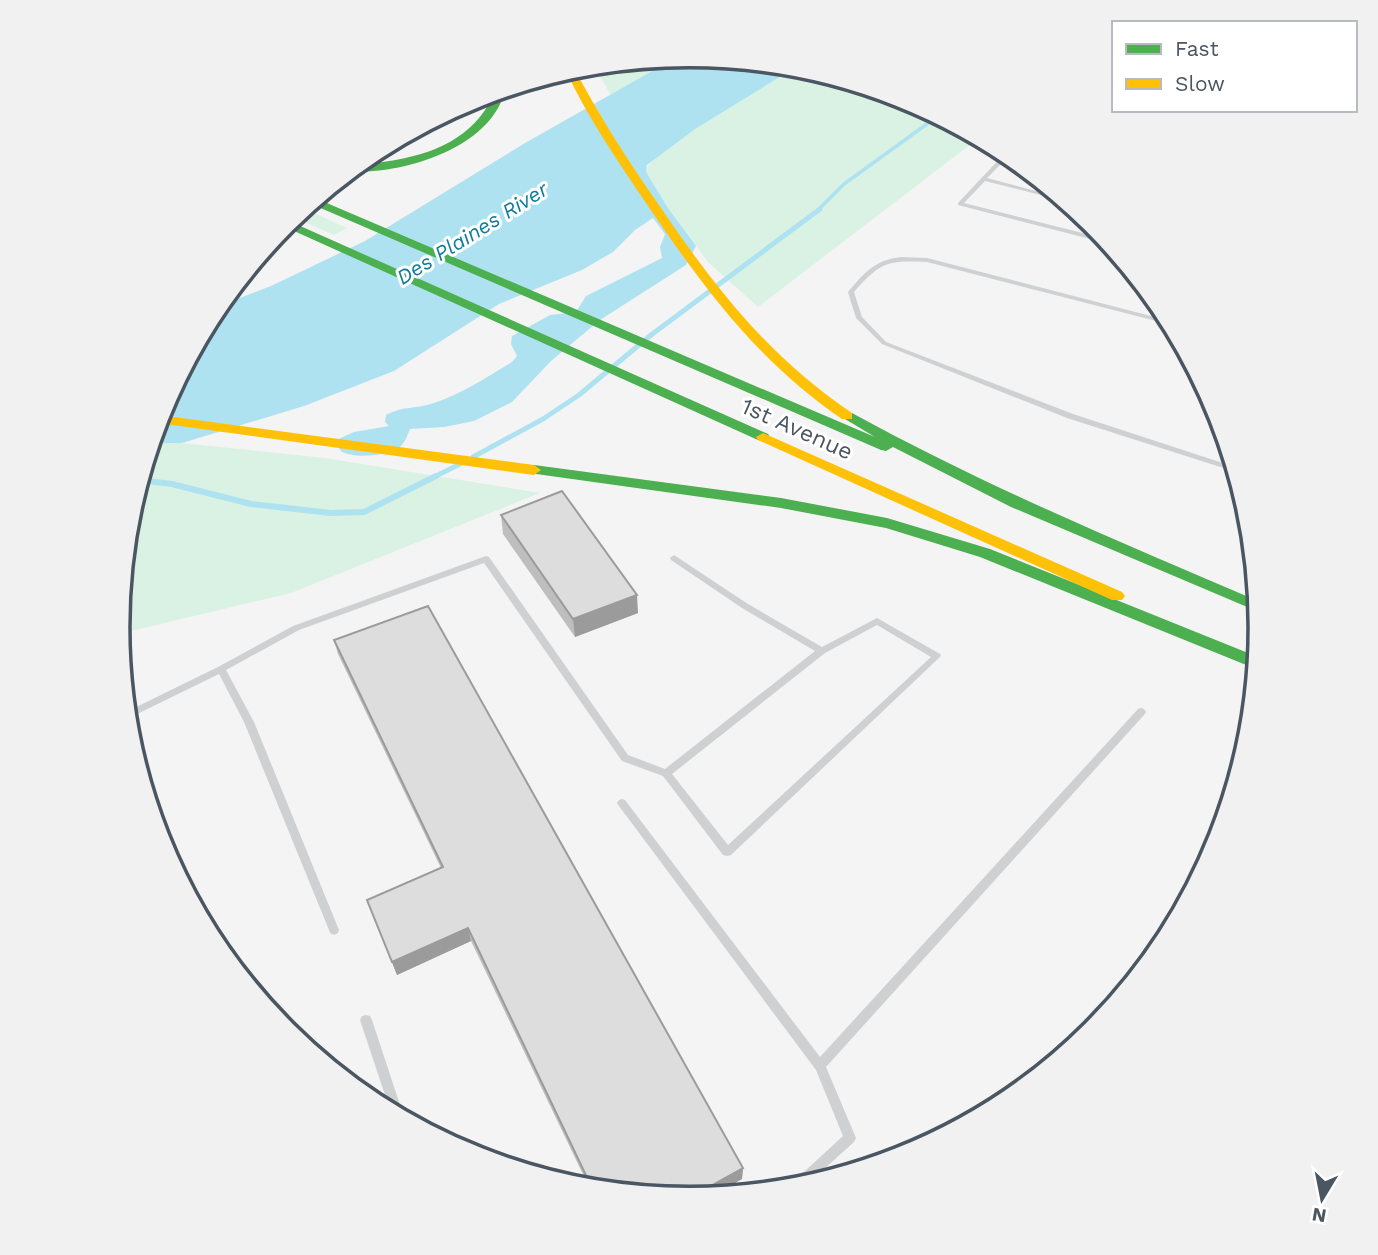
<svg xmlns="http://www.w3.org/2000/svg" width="1378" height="1255" font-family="'Work Sans',sans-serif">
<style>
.green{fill:#d9f2e3}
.water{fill:#aee2f0}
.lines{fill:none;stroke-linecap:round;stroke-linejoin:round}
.stream-far2{stroke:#aee2f0;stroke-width:3.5}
.stream-far1{stroke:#aee2f0;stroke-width:5}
.stream{stroke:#aee2f0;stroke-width:6}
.lane{fill:#ced0d2;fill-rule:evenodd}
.fast{fill:#4caf50;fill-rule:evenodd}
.slow{fill:#ffc107;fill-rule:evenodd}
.wall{fill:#bebebf}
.shaded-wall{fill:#9b9b9b}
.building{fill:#ddddde;stroke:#9b9b9b;stroke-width:2}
.labels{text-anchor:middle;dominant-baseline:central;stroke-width:6;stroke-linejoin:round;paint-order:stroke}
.far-water-label{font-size:21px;font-style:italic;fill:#0c7c9b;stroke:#fff}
.street-label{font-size:23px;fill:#4a5661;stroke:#fff}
.rim{fill:none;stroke:#4a5661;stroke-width:3.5}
</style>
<rect width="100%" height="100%" fill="#f4f4f4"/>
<path class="green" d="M677,57L611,95L593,65Z
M796,67L908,100L979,138L758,307L708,262L668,208L646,172C650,149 770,81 796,67Z
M303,208L347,228L334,235L293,217Z
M151,443H182L325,458L540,493L291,593L118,634L129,516Z"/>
<path class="water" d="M689,56L796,67L695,129L647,165L646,172L668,208L696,246L686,265L600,320L551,361L512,402L474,421L444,427L410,429C407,436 405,444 398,448C386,456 353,459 341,451C340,450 335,442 334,441L354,432L389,426L385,422L386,415C401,406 417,409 434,403C461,394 487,377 512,362L517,356L511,344L512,336L550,315L576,312L586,296L662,258L660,247L665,234L653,218L635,230L613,252L582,270L499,304L394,371L304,406L182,443H151L161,408L216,307L271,286L365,241L525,143L677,57Z"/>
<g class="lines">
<path class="stream-far2" d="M818,210L844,184L938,116"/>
<path class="stream-far1" d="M473,457L543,419L579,395L651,335L820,209
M432,478L460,464"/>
<path class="stream" d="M139,480L172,484L251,504L331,513L364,512L436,476"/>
<path class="lane" d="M1006,152L1010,155L987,178L1062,198L1068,202L985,181L964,203L1106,239L1110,244L958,205V203Z
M901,257L927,258L1170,321L1172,325L927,262C888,260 880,262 854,292L862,317L886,342L1073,414L1235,467L1236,472L1067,418L882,344L856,318L848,292C864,273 875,260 901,257Z
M674,555L748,604L822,647L877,618L940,654L941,656L731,855L727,856L723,855L663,776L622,761L484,563L299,630L226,670L254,722L339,930L338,933L334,935L330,933L329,930L244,722L219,674L127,719L126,712L218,667L293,626L486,556L489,557L628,755L665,769L815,651L742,608L671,560L670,558ZM877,625L931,657L728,845L672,774L825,653Z
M1141,708L1144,709L1146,712L1144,715L826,1067L856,1138L854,1142L813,1179L796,1189L774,1191L776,1186L805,1171L843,1136L816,1070L619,806L617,803L619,800L622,799L625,800L820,1057L1138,709Z
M366,1015L370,1016L372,1020L404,1117L403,1119L391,1113L360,1020L362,1016Z"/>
<path class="fast" d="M505,89C494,147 401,176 348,171L356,165C413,160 470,149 495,92Z
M315,198L875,437L840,416L842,413H852C983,485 1120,542 1258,601L1259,612L1011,507L893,447L886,451L881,450L309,203Z
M289,221L768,434L770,437L763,441L758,440L283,226Z
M534,465L781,498L887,518L990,549L1258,657L1256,669L980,557L886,528L781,508L529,473L527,470Z"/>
<path class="slow" d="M574,68C600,117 629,163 661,208C716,289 770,358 852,413V419H842C757,361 703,287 646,203C617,160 588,118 566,71Z
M159,415L534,465L541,470L534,475L158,423Z
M763,433L1122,592L1125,596L1122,600H1112L758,440L756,437Z"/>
</g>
<path class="wall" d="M501,515L638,613L575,637L503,534Z
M334,640L743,1168L742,1179L709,1197L689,1199L590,1189L471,941L397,975L367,900L441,868L338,654Z"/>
<path class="shaded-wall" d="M637,595L638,613L575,637L573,619Z
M468,928L471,941L397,975L392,962Z
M743,1168L742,1179L709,1197L687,1199Z"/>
<path class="building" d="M562,491L637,595L573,619L501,515Z
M428,606L743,1168L687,1199L593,1190L468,928L392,962L367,900L443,867L334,640Z"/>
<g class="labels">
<g class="far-water-label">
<text transform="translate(472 233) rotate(-32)">Des Plaines River</text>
</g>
<g class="street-label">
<text transform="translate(797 429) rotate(24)">1st Avenue</text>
</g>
</g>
<path d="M0 0H1378V1255H0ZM130 627a559 559 0 1 1 1118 0a559 559 0 1 1-1118 0Z" fill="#f1f1f2" fill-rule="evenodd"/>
<path class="rim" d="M130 627a559 559 0 1 1 1118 0a559 559 0 1 1-1118 0Z"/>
<rect x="1112" y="21" width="245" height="91" fill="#ffffff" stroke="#b7bbc0" stroke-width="2"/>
<rect x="1126" y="44" width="35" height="10" fill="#4caf50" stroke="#b7bbc0" stroke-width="2"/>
<text x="1175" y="56" font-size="21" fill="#4a5661">Fast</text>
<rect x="1126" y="79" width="35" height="10" fill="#ffc107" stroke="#b7bbc0" stroke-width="2"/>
<text x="1175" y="91" font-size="21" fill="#4a5661">Slow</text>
<g transform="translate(1322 1199) rotate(190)" stroke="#ffffff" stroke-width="5" paint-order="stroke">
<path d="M0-5L12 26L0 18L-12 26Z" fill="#4a5661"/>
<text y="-10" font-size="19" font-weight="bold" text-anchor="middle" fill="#4a5661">N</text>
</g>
</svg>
